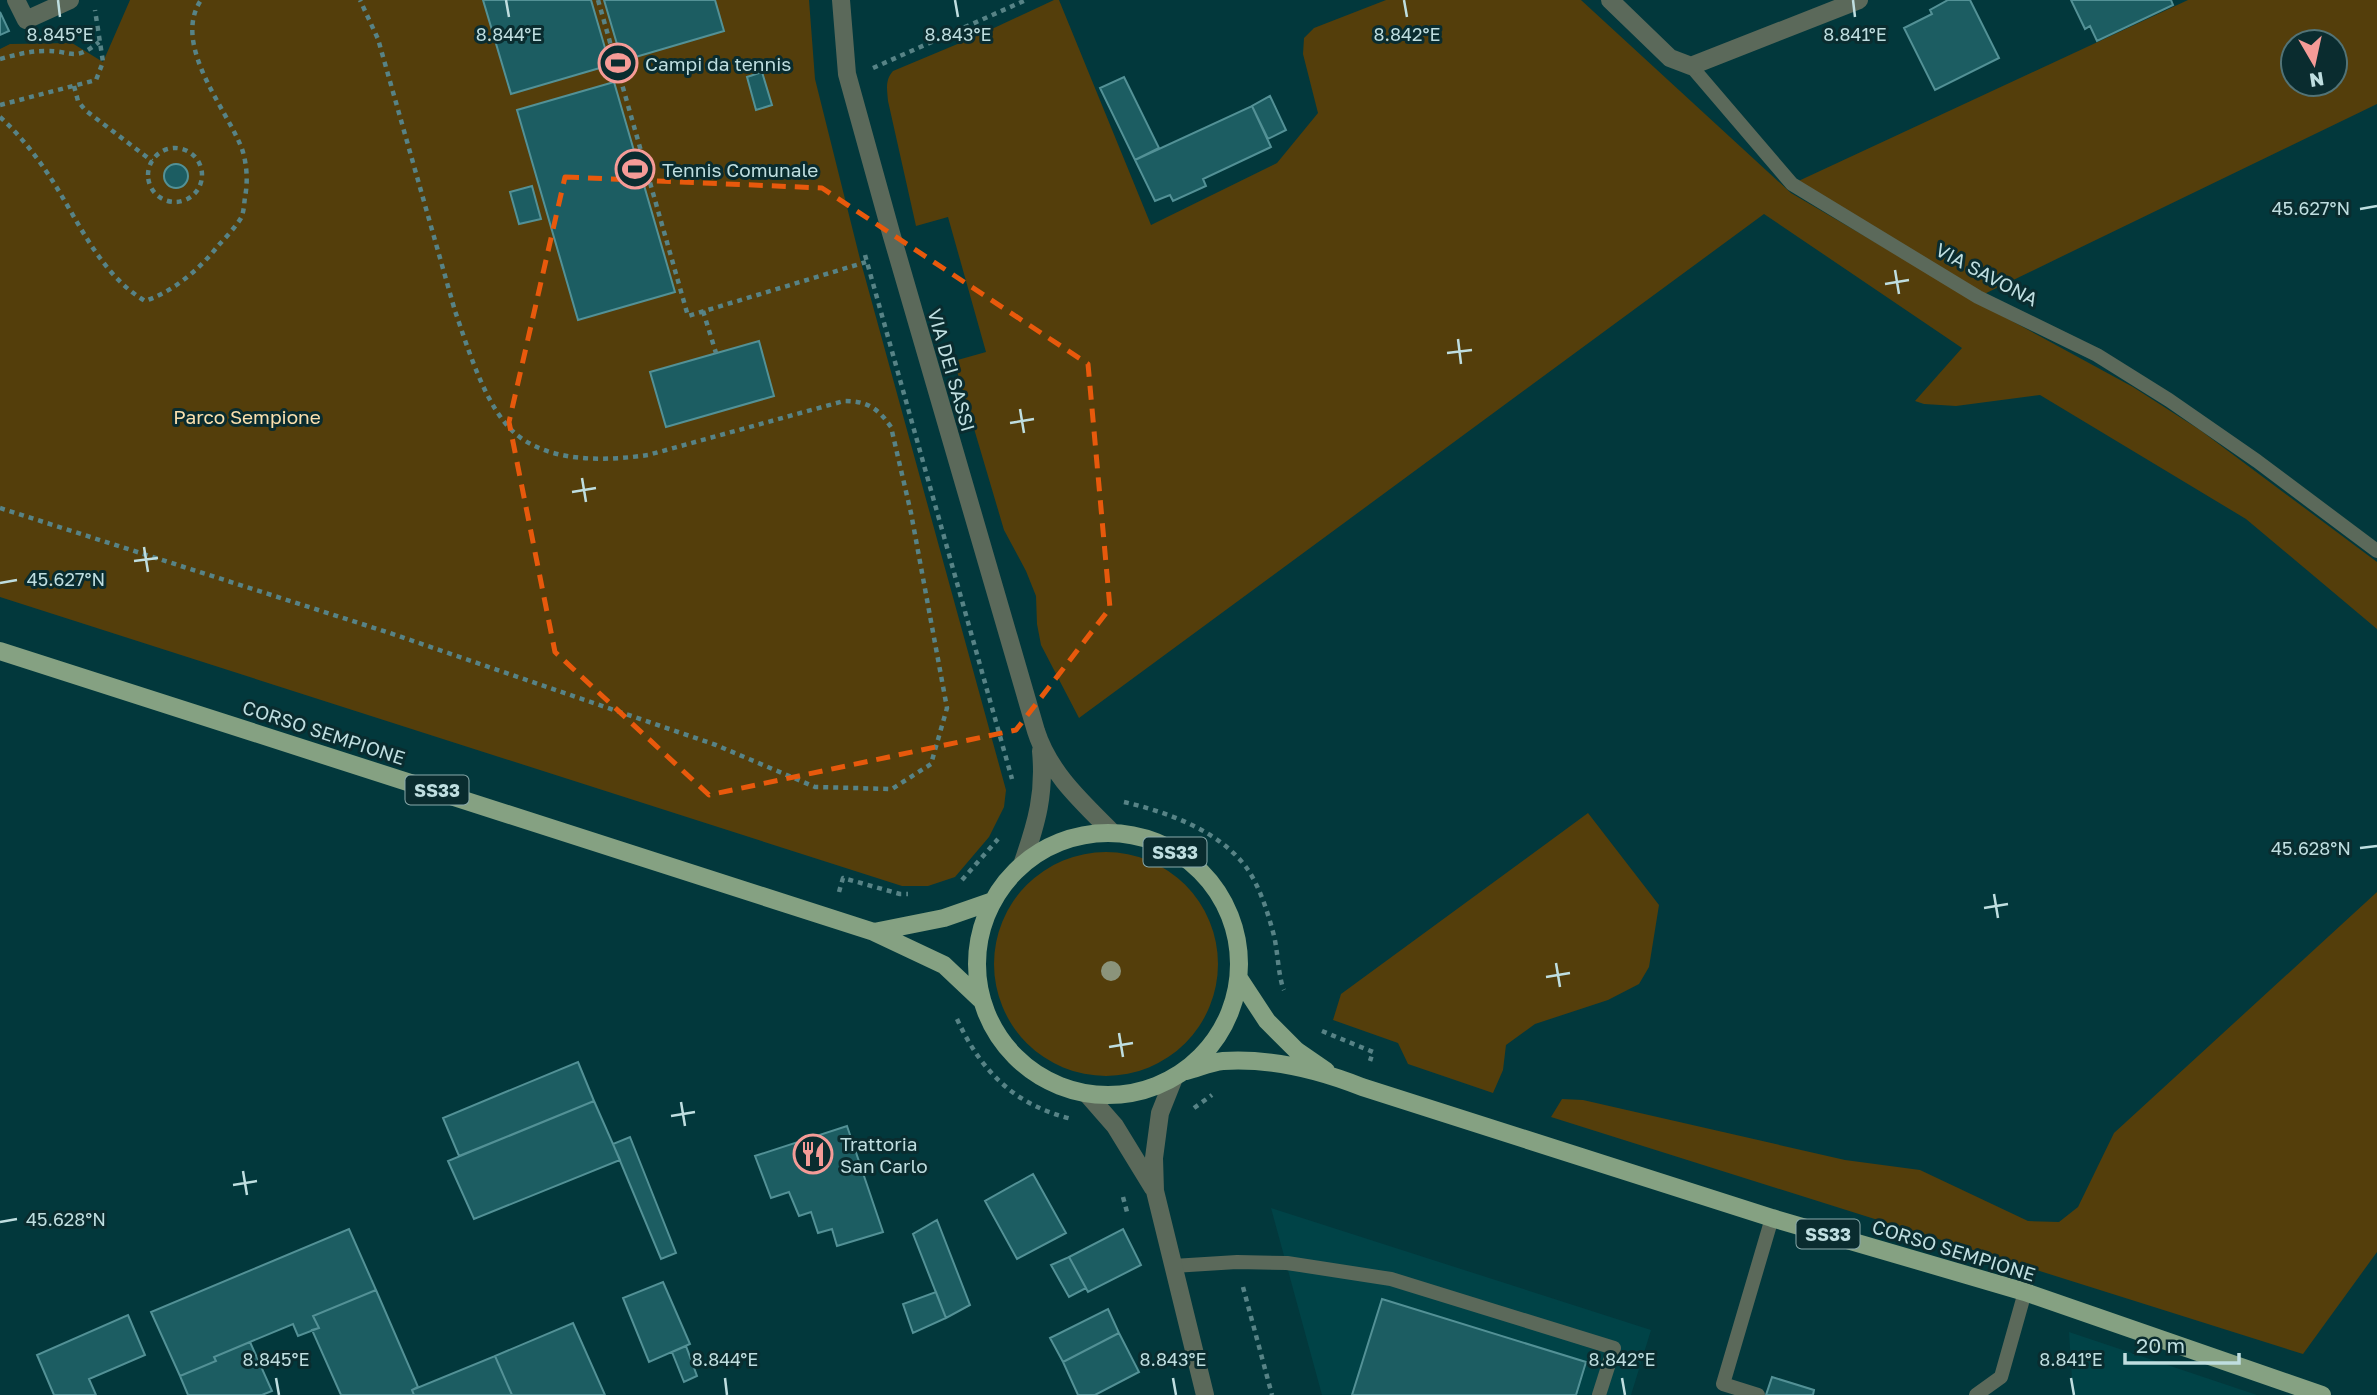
<svg xmlns="http://www.w3.org/2000/svg" width="2377" height="1395" font-family="'Golos Text',sans-serif">
<style>
.built{fill:#004347}
.green{fill:#543e0b;fill-rule:evenodd}
.building{fill:#1c5d62;stroke:#539196;stroke-width:2}
.lines{fill:none;stroke-linecap:round;stroke-linejoin:round}
.path{stroke:#578386;stroke-width:4.5;stroke-dasharray:5 5;stroke-linecap:butt}
.lane{stroke:#5b695a;stroke-width:14}
.street{stroke:#5b695a;stroke-width:18}
.primary{stroke:#85a182;stroke-width:18}
.tree{fill:#8b947b}
.marked{fill:none;stroke:#e8590c;stroke-width:5;stroke-dasharray:14 9;stroke-linejoin:round}
.ticks{fill:none;stroke:#bfdee0;stroke-width:2.5}
.labels{text-anchor:middle;dominant-baseline:central;stroke-width:6;stroke-linejoin:round;paint-order:stroke}
.shield{fill:#0a2c2f;stroke:#89a9ab;stroke-width:2}
.shield-label{font-size:18px;font-weight:bold;fill:#bfdee0}
.poi-label{font-size:19px;fill:#bfdee0;stroke:#0a2c2f;text-anchor:start}
.street-label{font-size:19px;fill:#bfdee0;stroke:#0a2c2f}
.park-label{font-size:19px;fill:#fbe0ae;stroke:#0a2c2f}
.ticks-label{font-size:18px;text-anchor:middle;fill:#bfdee0;stroke:#0a2c2f;stroke-width:6;stroke-linejoin:round;paint-order:stroke}
</style>
<rect width="100%" height="100%" fill="#02383c"/>
<path class="built" d="M1271,1208L1651,1330L1631,1395H1322Z
M2069,1332L2257,1395H2073Z"/>
<path class="green" d="M130,0H809L815,79L860,259L1006,790L1004,807L989,837L955,877L928,886H902L0,597V49L10,44L72,43L103,62Z
M1054,0H1059L1151,225L1277,163L1318,113L1303,54L1304,38L1314,28L1386,0H1581L1791,193L1979,303L2133,387L2200,430L2377,562V629L2246,519L2040,395L1956,406L1924,404L1915,401L1962,348L1764,214L1079,718L1041,645L1037,624L1036,596L1026,571L1004,530L954,361L986,352L948,217L916,226L888,101C887,89 885,80 893,71L979,35Z
M2188,0H2377V104L1978,297L1792,184ZM2293,42H2335V84H2293Z
M1588,813L1659,905L1649,967L1639,984L1608,1000L1535,1024L1506,1045L1503,1070L1493,1093L1408,1064L1398,1043L1333,1020L1341,994Z
M994 964a112 112 0 1 1 224 0a112 112 0 1 1-224 0Z
M2377,892V1252L2303,1354L1551,1117L1562,1099L1583,1100L1845,1160L1920,1170L2028,1221L2059,1222L2078,1207L2114,1133Z"/>
<path class="building" d="M483,0H591L610,65L511,94Z
M604,0H715L724,31L622,61Z
M1948,0H1970L1999,58L1935,90L1904,28L1932,14L1930,10Z
M2071,0H2171L2173,5L2097,41L2090,26L2085,29Z
M0,12L9,31L0,35Z
M762,72L772,105L756,110L747,77Z
M1124,77L1159,148L1135,160L1100,88Z
M614,82L675,292L578,320L517,110Z
M1270,96L1286,130L1268,139L1252,106Z
M1252,106L1271,147L1203,179L1206,186L1173,201L1170,195L1155,201L1135,160Z
M164 176a12 12 0 1 1 24 0a12 12 0 1 1-24 0Z
M532,186L541,219L519,224L510,192Z
M759,341L774,396L666,427L650,372Z
M578,1062L594,1101L459,1156L443,1118Z
M594,1101L620,1160L474,1219L448,1161Z
M847,1126L883,1232L837,1246L832,1229L818,1233L811,1212L799,1216L789,1192L771,1198L755,1156Z
M630,1137L676,1253L661,1259L613,1144Z
M1033,1174L1066,1233L1017,1259L985,1201Z
M937,1220L970,1305L946,1318L913,1234Z
M349,1229L376,1290L313,1316L319,1328L298,1336L293,1324L214,1357L216,1361L180,1376L151,1312Z
M1123,1229L1141,1265L1088,1292L1069,1257Z
M1069,1257L1086,1288L1069,1297L1051,1265Z
M663,1282L690,1344L649,1362L623,1298Z
M376,1290L418,1387L412,1390L414,1395H341L312,1330L319,1328L313,1316Z
M936,1292L946,1318L913,1333L903,1304Z
M1382,1299L1586,1362L1576,1395H1352Z
M1108,1309L1119,1333L1063,1362L1050,1338Z
M128,1315L145,1355L89,1379L96,1395H54L37,1355Z
M573,1323L605,1395H512L495,1356Z
M1119,1333L1139,1372L1095,1395H1078L1063,1362Z
M250,1342L272,1391L262,1395H188L180,1376L216,1361L214,1357Z
M686,1346L697,1376L684,1382L672,1352Z
M495,1356L512,1395H414L412,1390Z
M1772,1377L1814,1390L1813,1395H1766Z"/>
<g class="lines">
<path class="path" d="M598,0L688,316L866,262
M0,59C15,55 29,51 45,51C72,50 73,63 99,42
M873,68L1026,0
M74,86L78,101L85,110L152,161
M0,105L96,80L103,62L95,10
M0,117C21,136 37,157 52,180C79,222 100,274 145,301C172,292 199,270 217,247C225,238 235,228 241,218C244,212 244,204 245,197C248,182 247,164 242,149C227,109 171,45 201,0
M148 175a27 27 0 1 1 54 0a27 27 0 1 1-54 0Z
M865,255L1012,779
M703,311L716,353
M0,508L390,633L716,745L815,787L892,789L931,764L947,708L911,513L891,427C878,408 867,401 844,401L648,455C606,461 552,463 517,435C486,410 468,348 455,311L378,39L360,0
M1124,802C1167,812 1218,830 1246,867C1259,885 1267,910 1273,932C1278,949 1278,977 1284,990
M962,880L998,839
M839,892L843,878L900,894H908
M957,1019C981,1071 1014,1105 1072,1119
M1322,1031L1373,1052L1370,1061
M1194,1108L1212,1095
M1123,1197L1127,1212H1130
M1243,1287L1272,1395"/>
<path class="lane" d="M1691,66L1792,184L1978,297L2097,355L2169,400L2257,461L2377,551
M1173,1266L1237,1262L1287,1263L1391,1279L1614,1348L1599,1395
M1758,1395L1723,1384L1772,1218
M1976,1395L2001,1377L2025,1292"/>
<path class="street" d="M16,0L26,20L70,0
M841,0L847,74L891,233L1036,731C1049,772 1081,801 1111,831
M1610,0L1670,58L1691,66L1859,0
M1023,862C1037,822 1045,793 1041,751
M1174,1078L1160,1113L1154,1158L1155,1191L1205,1395
M1087,1094L1115,1126L1153,1188"/>
<path class="primary" d="M0,651L874,932L944,965L980,999
M977 964a131 131 0 1 1 262 0a131 131 0 1 1-262 0Z
M874,932L944,918L990,902
M1240,980L1267,1021L1297,1051L1326,1071
M1186,1071C1198,1068 1211,1062 1223,1061C1270,1058 1319,1070 1362,1087L1772,1218L2025,1292L2322,1395"/>
</g>
<circle class="tree" cx="1111" cy="971" r="10"/>
<path class="marked" d="M565,177L822,188L1088,364L1110,608L1016,730L709,795L555,652L509,422Z"/>
<path class="ticks" d="M58,0L60,17M506,0L509,17M955,0L958,17M1404,0L1407,17M1853,0L1855,17M2360,209L2377,206M1895,270L1899,294M1885,284L1909,280M1458,339L1461,364M1447,353L1472,350M1020,409L1024,433M1010,423L1034,419M582,478L586,502M572,492L596,488M144,547L148,572M134,561L158,558M0,583L17,580M2360,848L2377,846M1994,894L1998,918M1984,908L2008,904M1556,963L1560,987M1546,977L1570,973M1119,1033L1123,1057M1109,1047L1133,1043M681,1102L685,1126M671,1116L695,1112M243,1171L247,1195M233,1185L257,1181M0,1222L17,1219M276,1378L279,1395M725,1378L727,1395M1173,1378L1176,1395M1622,1378L1625,1395M2071,1378L2074,1395"/>
<defs>
<symbol id="stadium-ring" viewBox="-11 -11 22 22"><circle r="9.5" fill="#0a2c2f" stroke="#f59b97" stroke-width="1.5"/><path d="M0-5a6.5 5 0 1 0 0 10a6.5 5 0 1 0 0-10ZM-3.5-1.8h7v3.6h-7Z" fill="#f59b97"/></symbol>
<symbol id="restaurant-ring" viewBox="-11 -11 22 22"><circle r="9.5" fill="#0a2c2f" stroke="#f59b97" stroke-width="1.5"/><path d="M-5-6h1v4h1v-4h1v4h1v-4h1v5L-1.5 .5V6h-2V.5L-5-1ZM5-6V6H3V1.5H1.5Q1.5-4 5-6Z" fill="#f59b97"/></symbol>
</defs>
<g fill-rule="evenodd">
<use href="#stadium-ring" x="596" y="41" width="44" height="44"/>
<use href="#stadium-ring" x="613" y="147" width="44" height="44"/>
<use href="#restaurant-ring" x="791" y="1132" width="44" height="44"/>
</g>
<g class="labels">
<g class="shield">
<rect x="405.5" y="775.5" width="63" height="29" rx="5"/>
<rect x="1143.5" y="837.5" width="63" height="29" rx="5"/>
<rect x="1796.5" y="1219.5" width="63" height="29" rx="5"/>
</g>
<g class="shield-label">
<text x="437" y="790">SS33</text>
<text x="1175" y="852">SS33</text>
<text x="1828" y="1234">SS33</text>
</g>
<g class="poi-label">
<text x="645" y="63">Campi da tennis</text>
<text x="662" y="169">Tennis Comunale</text>
<text x="840" y="1143">Trattoria<tspan x="840" dy="22">San Carlo</tspan></text>
</g>
<g class="street-label">
<text transform="translate(1987 274) rotate(28)">VIA SAVONA</text>
<text transform="translate(952 370) rotate(74)">VIA DEI SASSI</text>
<text transform="translate(324 732) rotate(18)">CORSO SEMPIONE</text>
<text transform="translate(1954 1250) rotate(17)">CORSO SEMPIONE</text>
</g>
<g class="park-label">
<text x="247" y="416">Parco Sempione</text>
</g>
</g>
<g class="ticks-label">
<text x="958" y="41">8.843°E</text>
<text x="1855" y="41">8.841°E</text>
<text x="60" y="41">8.845°E</text>
<text x="509" y="41">8.844°E</text>
<text x="1407" y="41">8.842°E</text>
<text x="2311" y="215">45.627°N</text>
<text x="66" y="586">45.627°N</text>
<text x="2311" y="855">45.628°N</text>
<text x="66" y="1226">45.628°N</text>
<text x="276" y="1366">8.845°E</text>
<text x="725" y="1366">8.844°E</text>
<text x="1173" y="1366">8.843°E</text>
<text x="1622" y="1366">8.842°E</text>
<text x="2071" y="1366">8.841°E</text>
</g>
<g transform="translate(2314 63) rotate(171)"><circle r="33" fill="#0a2c2f" stroke="#527376" stroke-width="2"/>
<path d="M0-5L12 26L0 18L-12 26Z" fill="#f59b97"/>
<text y="-10" font-size="19" font-weight="bold" text-anchor="middle" fill="#bfdee0">N</text>
</g>
<path d="M2125 1353v10h114v-10" fill="none" stroke="#bfdee0" stroke-width="3.5"/>
<text x="2136" y="1353" font-size="21" fill="#bfdee0" stroke="#0a2c2f" stroke-width="5" paint-order="stroke">20 m</text>
</svg>
